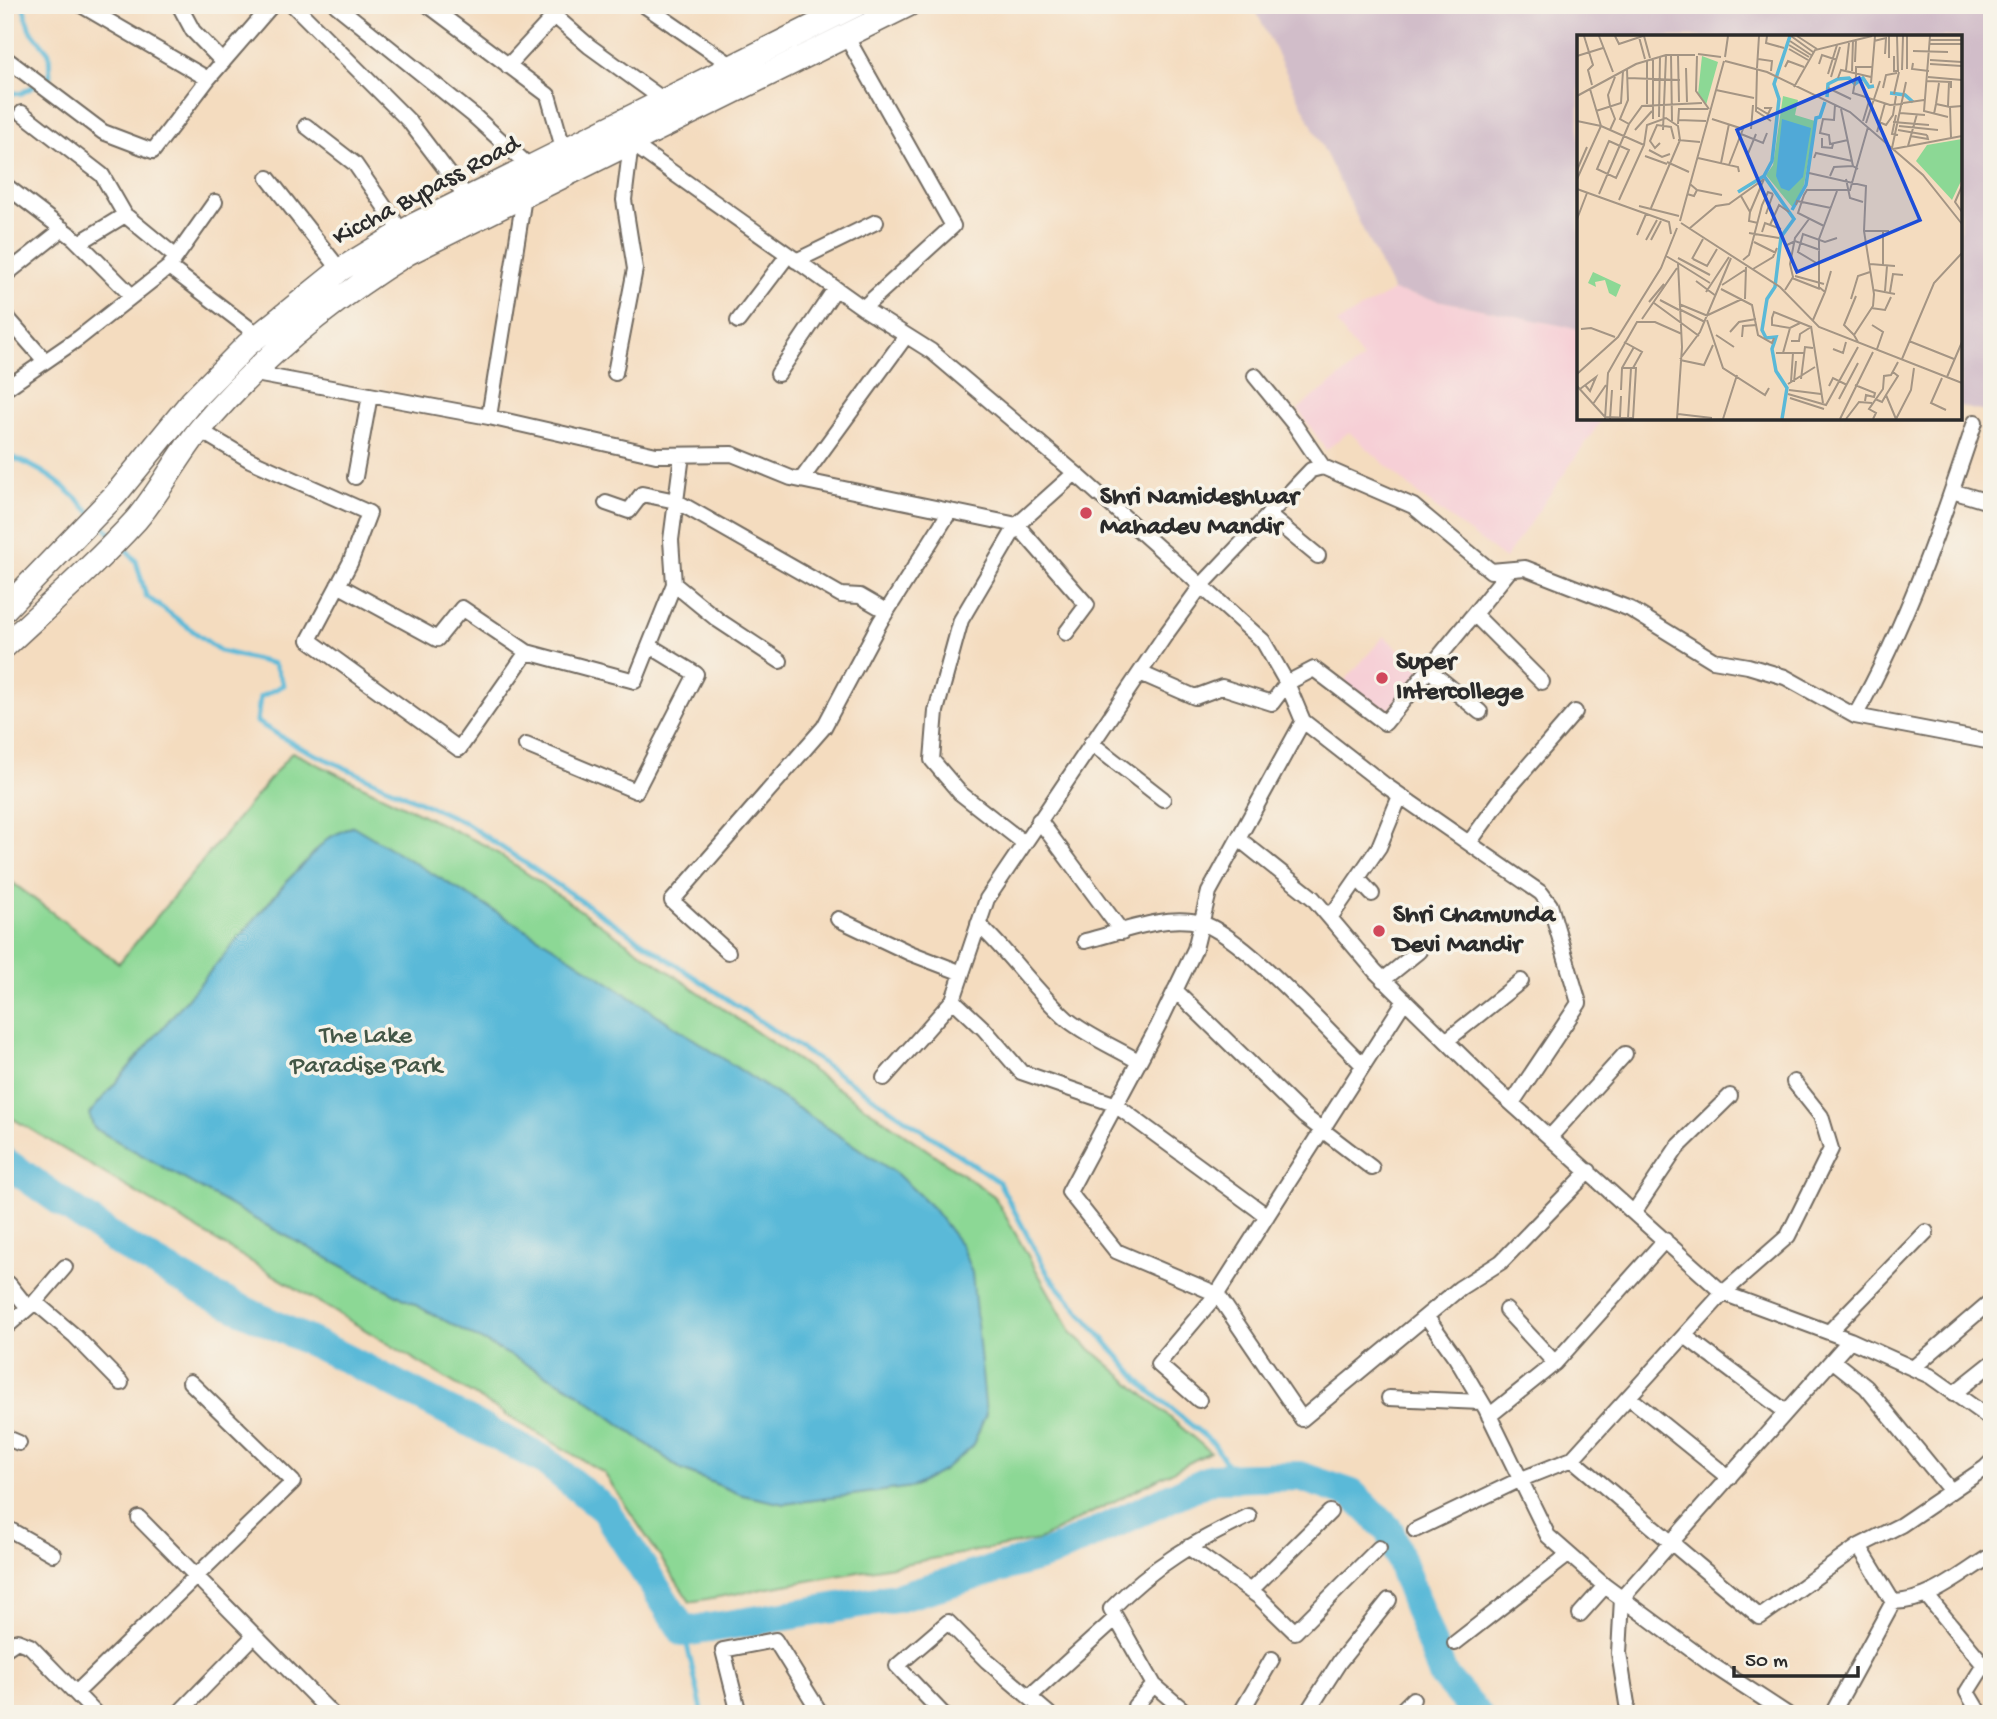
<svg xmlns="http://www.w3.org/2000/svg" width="1997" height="1719" font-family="'Gochi Hand',sans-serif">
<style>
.built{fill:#f6cfd6}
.industrial{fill:#d1bdc9}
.green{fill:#8cd895;stroke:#5c8260;stroke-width:2}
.water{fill:#5ab9d8;stroke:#427282;stroke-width:2}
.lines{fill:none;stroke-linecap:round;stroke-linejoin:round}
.stream{stroke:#5ab9d8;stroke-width:5}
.river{stroke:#5ab9d8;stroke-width:30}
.street-casing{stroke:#71695f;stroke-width:18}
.primary-casing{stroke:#71695f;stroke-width:26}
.street{stroke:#fff;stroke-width:14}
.primary{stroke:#fff;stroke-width:23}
.poi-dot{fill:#d1495b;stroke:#f7f3e8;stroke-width:2.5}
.labels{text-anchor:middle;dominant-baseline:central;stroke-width:7;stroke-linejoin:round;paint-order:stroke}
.street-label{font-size:26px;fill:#2b2b2b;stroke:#f7f3e8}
.poi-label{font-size:26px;font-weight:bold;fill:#2b2b2b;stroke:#f7f3e8;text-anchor:start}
.park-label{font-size:26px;fill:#435646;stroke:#f7f3e8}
.inset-river{fill:none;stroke:#5ab9d8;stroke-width:3.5}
.inset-road{fill:none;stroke:#a49584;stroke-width:2}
.view{fill:#1d4ed8;fill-opacity:0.15;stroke:#1d4ed8;stroke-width:3.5}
.inset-edge{fill:none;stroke:#2b2b2b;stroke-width:3.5}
</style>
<rect width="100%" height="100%" fill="#f7f3e8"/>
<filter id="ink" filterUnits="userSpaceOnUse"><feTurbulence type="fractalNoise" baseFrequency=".0143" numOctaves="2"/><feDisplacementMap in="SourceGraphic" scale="14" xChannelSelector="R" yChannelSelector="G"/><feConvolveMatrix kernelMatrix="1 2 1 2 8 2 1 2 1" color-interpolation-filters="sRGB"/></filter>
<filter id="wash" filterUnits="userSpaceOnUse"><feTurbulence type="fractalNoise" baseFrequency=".00686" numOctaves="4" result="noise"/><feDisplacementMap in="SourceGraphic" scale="28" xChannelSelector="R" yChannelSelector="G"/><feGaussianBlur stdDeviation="1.57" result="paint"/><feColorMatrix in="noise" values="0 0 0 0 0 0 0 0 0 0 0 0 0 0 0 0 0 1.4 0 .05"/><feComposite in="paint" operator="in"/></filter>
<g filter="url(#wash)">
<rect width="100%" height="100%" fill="#f4dcbf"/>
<path class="built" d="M1393,291L1579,329V418H1603L1505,559L1420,496L1349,432L1326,450L1298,409L1363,359L1336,323Z
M1384,636L1422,671L1384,715L1341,685Z"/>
<path class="industrial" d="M1253,5H1992V413L1960,407V37H1579V329L1393,291Z"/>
<path class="green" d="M292,752L487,846L994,1196L1072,1333L1210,1452L1039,1540L690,1602L604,1473L5,1114V877L119,963Z"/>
<path class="water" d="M353,826L558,949L897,1174L932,1207L961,1245L972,1273L986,1414L972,1447L943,1471L913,1487L784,1504L742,1495L682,1470L571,1388L262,1223L94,1128L89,1114L288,880L328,838Z"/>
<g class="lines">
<path class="stream" d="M5,91L20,94L50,77L49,53L29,28L23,5
M5,455C40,466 66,486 91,513
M98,520L113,536
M122,545L136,561L146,596L220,651L274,664L284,685L260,697L257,722L295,745L464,822L999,1182L1049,1276L1144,1386L1214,1444L1236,1478
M684,1632L703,1714"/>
<path class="river" d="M5,1162L120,1243L209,1294L343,1357L544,1460L605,1510L684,1632L896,1598L1051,1553L1213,1478L1299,1476L1352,1494L1389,1530L1443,1675L1477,1714"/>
</g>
</g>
<g filter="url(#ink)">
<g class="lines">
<defs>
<path id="street" d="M81,5L208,79
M179,5L193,31L223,62
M293,5L409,121L469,200
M336,5L473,115L531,168
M428,5L548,95L564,151
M542,5L589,46L665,101
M644,5L734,67
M846,36L953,226L863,308
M5,58L103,132L153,151L208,79L272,5
M508,66L554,16
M22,113L102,175L125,215L176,257
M306,126L355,164L402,232
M268,178L340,270
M5,185L74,238L132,296
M79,243L125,215
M796,261L876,222
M169,267L258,335
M5,275L63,229
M5,315L45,361
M738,321L788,255
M250,373L489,417L656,455L732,454L791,478L1017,525L1075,473
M615,373L635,269L624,200L631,143L866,310L931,351L1075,473L1263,641L1287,683L1303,721L1209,892L1195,949L1158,1026L1069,1192L1116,1251L1217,1294L1302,1419L1460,1288L1501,1262L1589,1171
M778,374L835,289
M1255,376L1294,424L1323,467
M5,389L79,338L169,267L215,202
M489,417L524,197
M199,430L250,460L369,513L350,563L309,640L459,749L527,652L635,681L674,584L671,540L682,455
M355,477L370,395
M801,480L906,336
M1952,491L1992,503
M606,503L629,511L642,494L676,501L841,595L860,596L886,611
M1268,515L1318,556
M674,584L718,620L780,661
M338,585L437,639L462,608L527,652
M1474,614L1542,682
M1428,669L1480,712
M1140,673L1195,697L1222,687L1272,703L1287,683L1314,669L1385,723L1509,571
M1855,716C1907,624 1942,522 1975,422
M1303,721L1385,785L1541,893L1550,905L1579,1003L1512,1103
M1091,743L1163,799
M526,745L636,791L696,674L650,646
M1039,820L1122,932
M1239,839L1313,898L1375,971L1490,1084L1723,1293L1850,1340L1930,1376L1992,1420
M1024,843L960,793L932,760L936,711L961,620L1017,525L1087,605L1066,633
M1469,843L1509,788L1575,712
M1358,879L1372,894
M1330,918L1379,847L1400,796
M838,919L910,953L962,973
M978,924C1011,954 1034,991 1068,1020C1088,1036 1116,1048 1138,1061
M1085,941C1119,933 1166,913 1201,923C1241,934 1328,1031 1362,1064
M728,952L672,901L824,727L880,622L950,511
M1383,980L1419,951
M1175,990L1304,1116L1372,1168
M953,1000L984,1029L1021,1072L1114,1104L1267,1216
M1446,1041L1521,981
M884,1078L953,1000L987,899L1164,637L1201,586L1311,470L1323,467L1413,506L1491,571L1525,568L1630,609L1713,660L1748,666L1785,677L1855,716L1992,742
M1550,1137L1625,1054
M1634,1212L1677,1148L1730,1096
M9,1284L28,1308
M35,1302L75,1336L121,1383
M1506,1310L1555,1363
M1426,1316L1456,1358L1486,1409L1548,1536L1605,1586L1712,1665L1787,1714
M5,1328L35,1302L65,1267
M1829,1332L1926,1232
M1685,1336L1786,1412
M1832,1360L1866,1387L1951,1491
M1913,1368L1992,1300
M1953,1394L1992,1363
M1389,1398L1481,1402
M1630,1398L1729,1478
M1199,1400L1158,1364L1217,1294L1405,1000
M1489,1416L1555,1363L1665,1240
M5,1437L19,1443
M1572,1459L1760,1617L1859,1546L1901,1525L1985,1468L1992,1461
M139,1518L332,1714
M5,1527L53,1554
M1415,1530L1519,1480L1572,1459L1723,1293L1788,1236L1831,1149L1821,1116L1794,1082
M1188,1547L1259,1597L1295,1632L1379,1548
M1250,1591L1330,1512
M1927,1596L1984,1665L1967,1692L1980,1714
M1893,1602C1930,1602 1961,1574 1992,1555
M1580,1614L1605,1586
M1455,1643L1568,1555
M5,1649L17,1641L30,1646L96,1714
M76,1693L293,1482L190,1382
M1030,1696L1116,1618
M1627,1704L1619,1653L1622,1598L1850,1340
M178,1714L254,1636
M739,1714L723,1650L775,1640L821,1714
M943,1714L897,1666L948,1622L987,1661L1049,1714
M1144,1714L1135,1706L1154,1685
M1188,1714L1154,1685L1111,1609C1155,1564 1193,1543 1249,1516
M1240,1714L1272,1659
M1306,1714L1340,1661L1389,1600
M1398,1714L1413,1699
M1832,1714L1893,1602L1859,1546"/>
<path id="primary" d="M5,609L116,494L192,401L247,345L340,270L414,225L856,5
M5,646C50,604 95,565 136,520C160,492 177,457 201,428C261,357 329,302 408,253L908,5"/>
</defs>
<use href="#street" class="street-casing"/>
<use href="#primary" class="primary-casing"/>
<use href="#street" class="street"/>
<use href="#primary" class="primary"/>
</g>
</g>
<g class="poi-dot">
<circle cx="1086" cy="513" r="7"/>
<circle cx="1382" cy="678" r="7"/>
<circle cx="1379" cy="931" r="7"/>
</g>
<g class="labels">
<g class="street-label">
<text transform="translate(427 192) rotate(-28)">Kiccha Bypass Road</text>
</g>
<g class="poi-label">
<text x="1100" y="498">Shri Namideshwar<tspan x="1100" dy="30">Mahadev Mandir</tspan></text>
<text x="1396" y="663">Super<tspan x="1396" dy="30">Intercollege</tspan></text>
<text x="1393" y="916">Shri Chamunda<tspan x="1393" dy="30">Devi Mandir</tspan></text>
</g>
<g class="park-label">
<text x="366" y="1037">The Lake<tspan x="366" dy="30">Paradise Park</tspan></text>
</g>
</g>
<g transform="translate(1577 35)">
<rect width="385" height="385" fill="#f4dcbf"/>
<path d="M125,21L141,27L129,70L121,59ZM206,61L221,65L218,80L238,86L227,150L216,173L189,140L196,130ZM385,104V144L375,165L339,126L350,110ZM16,237L44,250L39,262L32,258L28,245L18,247L19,252L11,248Z" fill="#8cd895"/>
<path d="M205,84L234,93L226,142L212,156L204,153L199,141Z" fill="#5ab9d8"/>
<path class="inset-river" d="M313,58L328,60L336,67M250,62L251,49L261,44L272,43L278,49L286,43L292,52L297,51M161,157L187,141M215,175L229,150L239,83L243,82L248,67M205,384L210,353L199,336L195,314L199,302L189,303L185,295L190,264L198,252L204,202L217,184L187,141L195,126L202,64L197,49L213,1"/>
<path class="inset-road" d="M7,1L16,30L11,35L15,50M22,1L36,37M38,1L42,9L66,1M67,1L73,23M190,1L189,8L207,13M214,1L236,17M220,1L240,14M312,1V23M330,1V34M353,1L347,76L371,82M62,2L68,24M353,5H385M213,6L234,20M297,6L309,3L308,19M353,9H385M212,10L232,22M212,14L231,25M336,16L371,17M94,19L95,86M121,19L144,22M101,20L102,67M0,21L26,13M120,21L119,56L132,74M317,21V36H321L320,1M148,22L151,1M181,24L195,26L194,36M353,25L385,27M148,26L190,37L273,77L346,140L385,189M278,27L279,4M336,28L335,34L352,36M242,29L245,20L260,25M353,29L385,31M208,32L211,26L227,32M109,33L110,67M180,33L182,1M50,34L51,65L43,84L52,89M180,35L179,76L194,86M269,35L272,8M325,35L326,1M275,36L276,5M251,39L260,10M279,41L276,58L313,70L326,69M279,41V32H295M254,42L263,12M351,42L385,45M51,43L103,45M261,43L264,35L294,42M350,46L374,47V53M294,48L298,1M217,52L238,15L295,1M251,53L274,64M306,53L309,40L320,38M13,54L24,91L67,110M139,55L177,63M317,59L322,37M0,61L59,29L89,20H118M326,68L347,65M70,69V25M359,69L362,48M258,70L257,85L246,84L243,98L252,100L253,109L271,105M33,71L31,60L38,42M33,71L38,84L33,95M371,71L372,47M179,72L191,79L194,73H187M264,74L276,131L281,134M19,76L44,68L46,36M323,78L348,80M357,79L359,69L373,72M319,80L315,99L321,100M82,82L83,21M76,84V23M135,84L166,94L152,130M101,85L129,86M0,86L24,91L0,144M286,86L293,63M302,87L309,90L316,80L319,61M316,87L352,90M289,88L303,46M101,89L102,74H131M322,91L361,95M174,94L176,70M58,95L75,76M86,95L89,20M321,95L350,100M300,97L308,68M164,99L186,108L190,98M333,101L351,104L350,100M245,103V112L255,113L256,109M374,103L373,72L385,71M101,105L123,107M32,106L52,115L39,143L20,134ZM83,108L78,113L73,106L80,90L94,92L97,104M331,111L340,79M315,113L329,47M316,114L385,101M72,115L85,122L93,119M68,121L90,129M170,121L179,99M121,123L161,132L162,137M237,123L239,118L275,126M90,127L112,137M144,128L152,89M0,135L10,112M232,138L289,151L287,196L297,259L296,271L277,300L281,307M253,141L257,132L276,131M269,144L273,163L286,167M385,151L378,167L385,177M0,154L92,187L94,199M120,155L145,160M22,159L52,89L65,71L125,68M110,159L117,161L120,155L113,149M164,161L173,177L172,186L181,188M42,165L67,110L70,90L89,83L101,91L103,105L74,173M219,170L220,166L254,173M62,171L102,181M173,177L187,144M189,179L196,159M0,184L10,158M103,186L147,26M104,188L203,252L242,292L385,348M193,190L202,170L212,177M247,191L221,178L227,160L230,155H273L291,92M113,193L139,171L152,169L187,144M287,196H312M306,196V231M185,197L188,188L204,194M172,198L202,203M60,200L69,179M69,205L80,185M74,205L84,186M177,207L199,218M210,210L218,206L243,215M89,221L101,228L105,312L100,384M101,223L133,240M115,224L126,204M116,224L130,231L140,214M166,225L172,220L185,170L191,157L196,159M101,228L133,248M241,229L221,217L226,199L248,207L260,203M293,229L318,231M176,234L196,222L200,213M218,241L247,249M215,243L243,254M119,246L139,261M145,250L168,235M144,254L175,270L181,300L195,308L197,303M208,255L216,242L213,229L218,203L232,184M297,255L318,259M308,256L310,231M129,257L152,222M248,257L254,236M313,257L316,239L326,240M168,264L169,232M274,264L281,241L293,237M83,265L102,275M72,267L87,249M77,268L122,301M102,269L131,281M294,273L308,275L314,262M102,274L128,287M131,280L165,264M65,284L100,233M130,285L146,333L188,360L192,353M236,285L248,257L242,252V204L260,156M223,288L213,293L195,290V283L197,277L234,292M295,290L306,297L300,314M234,291L246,368M4,294L14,293L38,302M153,297L162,287L179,284M139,300L157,312M277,300L267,290L279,261M165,302L166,291L180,290M214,306H222L223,299L234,292M332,306L377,324M47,307L65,317L56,333M256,314L266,318L269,307M199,318H227M206,318L213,293M103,324L123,297L154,223M325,324L357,248L385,218M103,325L127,330L136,310M45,333H59L56,384M0,339L41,302L84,233L100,193M370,342L385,307M365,343L354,368L369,375M224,344L228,312L236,313M214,347L216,318M217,347L219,326M211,349L238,332M278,350L298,358L297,362L289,360L288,366M0,351L28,382L56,383M252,351L256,343L270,350M3,354L19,342L13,356L8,350M44,355L45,333L57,312M212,355L244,359M211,359L249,370L281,312M309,360L319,384M213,363L247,374M262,364L281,328M298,364L305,367L309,360L321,341L316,337M16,369L29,350M101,379L135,383M43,382L44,361M51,383L54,333M28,384L31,338L60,287H78L105,299M33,384L35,355M146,384L160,340M263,384L296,317M269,384L282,367L295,368M296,384L299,378L292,374L306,354L307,341L314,340L321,327M319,384L334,355L337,333"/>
<path class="view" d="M282,43L343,185L220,237L160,95Z"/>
<rect width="385" height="385" class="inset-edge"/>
</g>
<rect width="1997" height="1719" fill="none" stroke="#f7f3e8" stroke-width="28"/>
<path d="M1734 1666v10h124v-10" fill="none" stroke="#2b2b2b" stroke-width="3.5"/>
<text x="1745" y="1666" font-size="21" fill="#2b2b2b" stroke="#f7f3e8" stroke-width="5" paint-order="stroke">50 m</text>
</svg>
